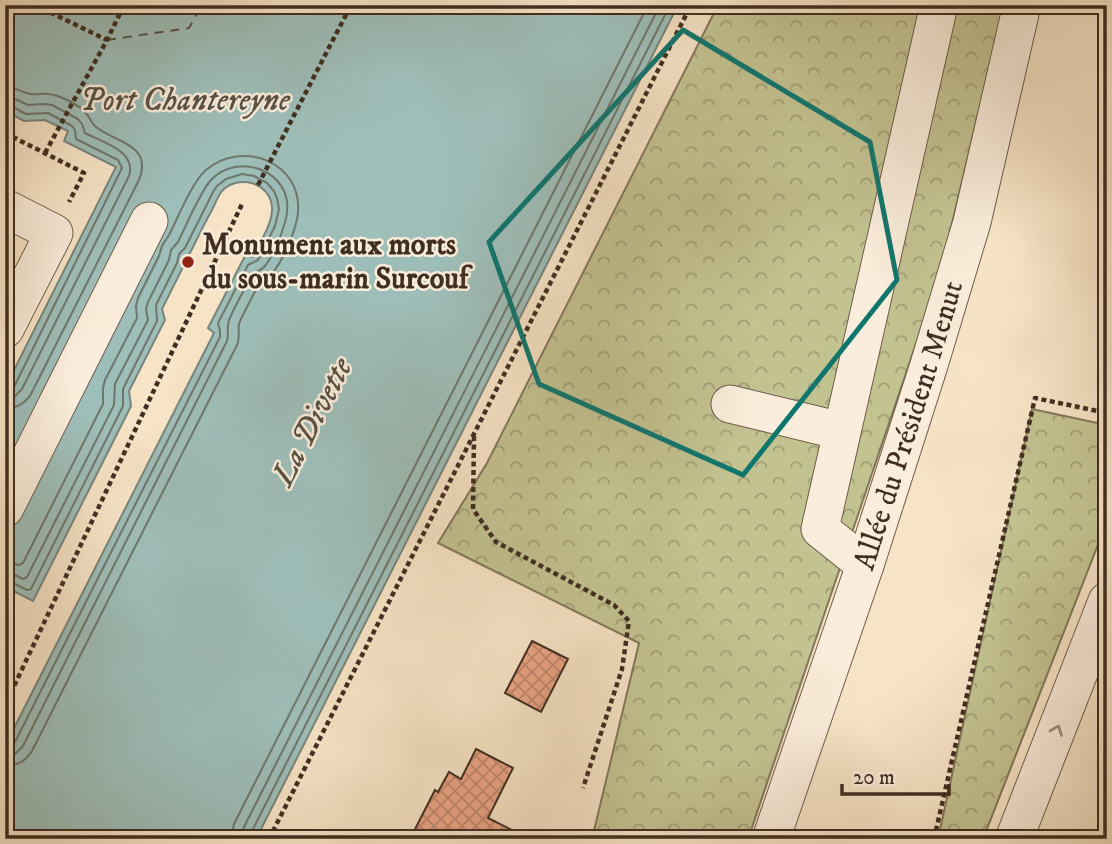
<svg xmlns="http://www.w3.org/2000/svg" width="1112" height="844" font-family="'IM FELL DW Pica',serif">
<defs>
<pattern id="park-crowns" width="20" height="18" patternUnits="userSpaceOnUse" patternTransform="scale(1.75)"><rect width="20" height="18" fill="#c3c291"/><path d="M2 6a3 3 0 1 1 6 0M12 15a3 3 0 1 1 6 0" fill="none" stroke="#a09e76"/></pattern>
<pattern id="building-cross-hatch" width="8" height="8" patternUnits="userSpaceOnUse" patternTransform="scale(1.75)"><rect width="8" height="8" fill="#eaa485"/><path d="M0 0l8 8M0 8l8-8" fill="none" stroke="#bf866c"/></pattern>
</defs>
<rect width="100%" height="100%" fill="#f7e4c7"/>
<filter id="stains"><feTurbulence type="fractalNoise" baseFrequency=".00286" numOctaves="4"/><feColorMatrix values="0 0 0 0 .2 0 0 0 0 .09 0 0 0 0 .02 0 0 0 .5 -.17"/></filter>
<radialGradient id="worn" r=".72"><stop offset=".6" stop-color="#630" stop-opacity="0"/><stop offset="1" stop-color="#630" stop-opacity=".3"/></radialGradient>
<!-- park -->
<g fill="url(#park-crowns)" stroke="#827859" stroke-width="2">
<path d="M718,5H1004L941,270L748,839H592L639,643L438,543L487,463Z"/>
<path d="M1032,409L1107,425V534L1101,537L983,839H938Z"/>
</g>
<!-- water -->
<path fill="#9ebeb9" stroke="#78847c" stroke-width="2" d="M5,5H678L256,839H5V746L214,333L208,328L246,254L252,257C260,242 273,224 272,207C270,182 238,174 222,191C218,196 215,204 212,210C204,224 197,239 190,253L186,257L184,265L162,309L165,320L129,391L131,406L33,601L5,587V388L116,167L64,141L68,131L45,120L24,121L5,111Z"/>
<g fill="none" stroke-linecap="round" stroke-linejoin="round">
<!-- shore -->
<g stroke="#6f766d" stroke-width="2">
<path d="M5,86C15,87 22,93 31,94C37,95 43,93 48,94C59,95 75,103 83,110C89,115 91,123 96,127C116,143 153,144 139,180L31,394C25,404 17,408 5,409"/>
<path d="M5,97L13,98L28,105L44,104L52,105L78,119L82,124L85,133C102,142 137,151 129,176L22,389L15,396L5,398"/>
<path d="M5,106H11L26,114L48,113L72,126L75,130L76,139L118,160L122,168L15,385L11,389H5"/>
<path d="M5,562L19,565L23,563L103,404V388L105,380L137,318L136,306L138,298L159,256L162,246L169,235C178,218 192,182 206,170C242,139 302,162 298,212C297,228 284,258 274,271C270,276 265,277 261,281C258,285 240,320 239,324C238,332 240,338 237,345L32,751C26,761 17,766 5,766"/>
<path d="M5,573L13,574L23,579L27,577L114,405L115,384L148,320L146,309L148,302L169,260L171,250L178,242C186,226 200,192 211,180C238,151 292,171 287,212C286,225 273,257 264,267C260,271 255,271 252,277C247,284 228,318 228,325C227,331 229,334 227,341L23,746L15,754L5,756"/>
<path d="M5,582H11L27,590L31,589L123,406V389L157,321L156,305L177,263L179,254L185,248L213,192L217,186L226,179L242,174L254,176L267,183L274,191L277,198L279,209L275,226L258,260L248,265L218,323L220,331V337L15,742L11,746L5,747"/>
<path d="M231,839L234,824L648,5"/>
<path d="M241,839L243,829L660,5"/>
<path d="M250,839L251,833L670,5"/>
</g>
<!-- ferry -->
<path stroke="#585247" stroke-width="2" stroke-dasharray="9 7" stroke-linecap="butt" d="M107,40L189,28L202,5"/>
</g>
<!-- building -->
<g fill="url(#building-cross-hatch)" stroke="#402e21" stroke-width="2">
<path d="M532,641L568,659L541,712L505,693Z"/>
<path d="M476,749L513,768L488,818L530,839H410L435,790L438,792L449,772L461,779Z"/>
</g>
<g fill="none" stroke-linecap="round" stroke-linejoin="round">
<!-- minor casing -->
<g stroke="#6e5c4a" stroke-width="39">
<g id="minor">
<path d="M5,208L54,233L5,329"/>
<path d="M730,404L841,431"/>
<path d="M5,508L149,221"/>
<path d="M865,565L820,529L939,5"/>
<path id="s1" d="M771,839L865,565L929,365L972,222L1022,5"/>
<path d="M1014,839L1107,601"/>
</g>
</g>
<!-- path -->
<g stroke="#402e21" stroke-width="4.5" stroke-dasharray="5 3.5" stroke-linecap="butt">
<path d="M35,5L107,40"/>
<path d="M5,133L84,173L69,202"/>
<path d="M45,153L107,40L124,5"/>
<path d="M258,185L351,5"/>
<path d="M474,436L473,509L496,542L614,605L629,621L622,669L583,788"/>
<path d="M7,701L242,204"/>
<path d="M269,839L691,5"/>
<path d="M934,839L1035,398L1107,413"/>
</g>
<!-- minor -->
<use href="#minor" stroke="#faeddb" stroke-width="37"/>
</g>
<!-- one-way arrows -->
<defs><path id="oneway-chevron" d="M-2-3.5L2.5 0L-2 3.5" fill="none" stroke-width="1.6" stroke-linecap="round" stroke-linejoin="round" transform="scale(1.75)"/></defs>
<use stroke="#9d8e7e" href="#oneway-chevron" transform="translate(1057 730) rotate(-69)"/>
<!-- marked area -->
<path fill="none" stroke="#0f766e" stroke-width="5" stroke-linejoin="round" d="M683,30L870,142L897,280L743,475L539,384L489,242Z"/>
<!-- markers -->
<circle fill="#8f2418" stroke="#faeddb" stroke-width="2.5" cx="188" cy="262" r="7"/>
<g text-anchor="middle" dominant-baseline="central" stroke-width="5" stroke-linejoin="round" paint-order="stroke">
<!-- poi labels -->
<g font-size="30" font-weight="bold" fill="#402e21" stroke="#faeddb" text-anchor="start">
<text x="202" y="245">Monument aux morts<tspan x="202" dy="34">du sous-marin Surcouf</tspan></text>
</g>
<!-- street labels -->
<g font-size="30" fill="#402e21" stroke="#faeddb">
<text stroke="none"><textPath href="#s1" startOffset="436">Allée du Président Menut</textPath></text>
</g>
<!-- water labels -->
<g font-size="32" font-style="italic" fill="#585247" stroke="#faeddb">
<text x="185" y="101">Port Chantereyne</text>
<text transform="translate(313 422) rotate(-63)">La Divette</text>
</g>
</g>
<!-- margin -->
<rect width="1112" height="844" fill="none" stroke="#f7e4c7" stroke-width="28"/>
<rect x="7" y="7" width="1098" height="830" fill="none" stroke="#402e21" stroke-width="3.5"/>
<rect x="14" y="14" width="1084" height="816" fill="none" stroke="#402e21" stroke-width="2"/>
<!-- scale -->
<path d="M842 784v10h107v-10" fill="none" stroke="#402e21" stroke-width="3.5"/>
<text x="853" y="784" font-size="21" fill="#402e21" stroke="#faeddb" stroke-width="5" paint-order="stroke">20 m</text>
<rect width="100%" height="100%" filter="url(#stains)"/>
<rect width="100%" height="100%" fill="url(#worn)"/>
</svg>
